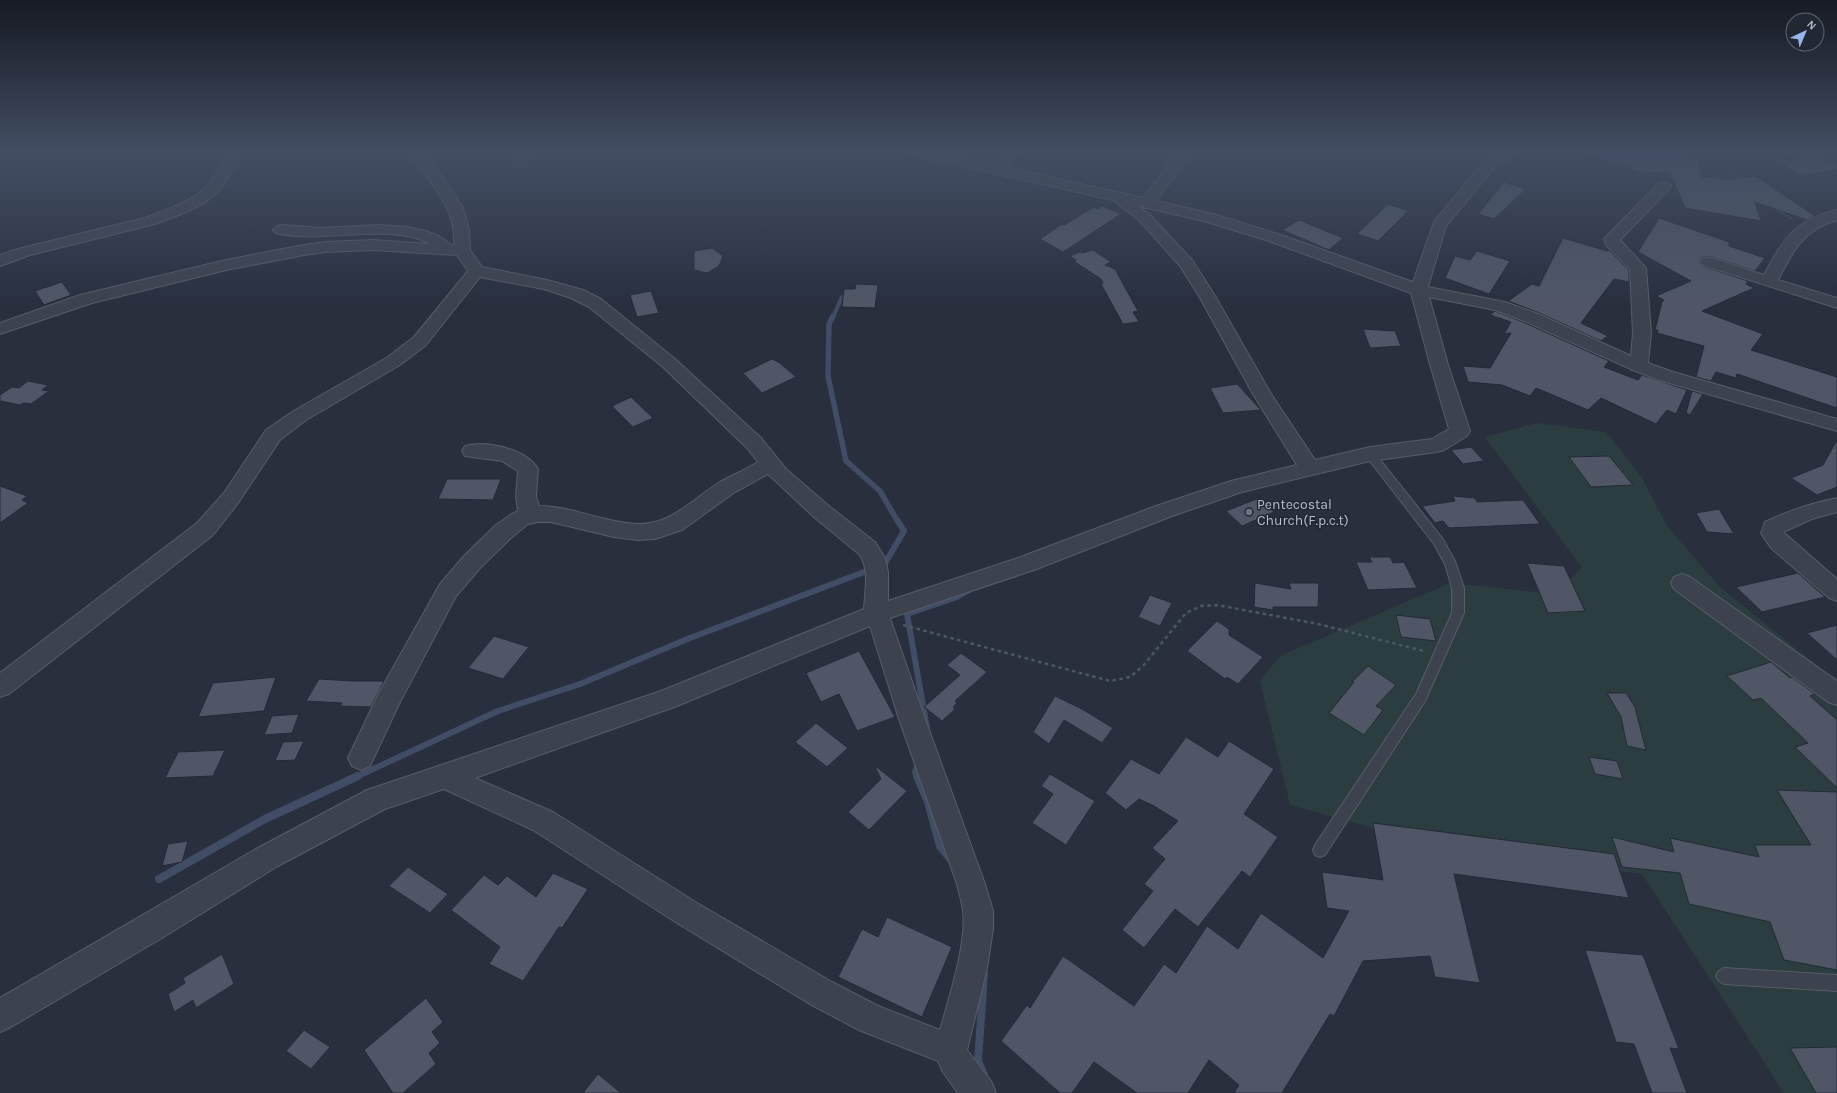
<svg xmlns="http://www.w3.org/2000/svg" width="1837" height="1093" font-family="Karla,sans-serif">
<rect width="100%" height="100%" fill="#28303e"/>
<!-- green -->
<path fill="#2b3d40" d="M1537,423L1606,432L1641,476L1667,526L1720,587L1837,682V1093H1784L1642,874L1464,853L1290,805L1260,681L1280,656L1450,583L1554,594L1582,568L1485,437Z"/>
<g fill="none" stroke-linecap="round" stroke-linejoin="round">
<!-- stream-far3 -->
<path stroke="#404d65" stroke-width="4" d="M833,317L842,297"/>
<!-- stream-far2 -->
<path stroke="#404d65" stroke-width="5.5" d="M833,316L829,324L828,376L846,461L880,491L898,522"/>
<!-- stream-far1 -->
<g stroke="#404d65" stroke-width="6">
<path d="M881,566L884,565L904,531L898,521"/>
<path d="M927,728L907,614L957,597L969,590"/>
<path d="M356,777L498,711L580,684L690,638L872,569"/>
<path d="M917,777L915,772L919,761"/>
</g>
<!-- stream -->
<g stroke="#404d65" stroke-width="8">
<path d="M917,776L928,802L940,846L952,861"/>
<path d="M159,879L265,819L358,776"/>
<path d="M984,974L978,1061L984,1075"/>
</g>
</g>
<!-- building -->
<g fill="#4f5766" stroke="#232a35">
<path d="M1587,151H1678L1697,162L1702,177H1717L1721,180L1756,176L1815,216L1807,220L1755,202L1761,221L1685,208L1670,173L1640,172L1587,153Z"/>
<path d="M1821,156L1837,166V170L1800,175L1777,161Z"/>
<path d="M1504,182L1526,189L1494,219L1478,214Z"/>
<path d="M1388,204L1408,211L1378,241L1357,234Z"/>
<path d="M1102,206L1121,214L1063,252L1040,239L1062,224L1064,225L1094,207L1098,209Z"/>
<path d="M1659,218L1729,242V246L1765,258L1755,271L1709,256L1702,258L1700,263L1703,266L1748,281L1746,284L1754,288L1702,311L1763,334L1751,350L1837,377V408L1737,374L1736,378L1716,372L1711,381L1696,377L1704,346L1657,333L1658,330H1655L1662,302L1664,300L1656,296L1691,281L1638,252Z"/>
<path d="M1299,220L1343,238L1329,250L1282,230Z"/>
<path d="M1563,238L1607,251L1609,250L1629,270V282L1614,279L1581,323L1608,336L1601,341L1537,312L1508,301L1532,284L1539,286Z"/>
<path d="M712,248L723,256L719,266L707,273L694,270V251Z"/>
<path d="M1093,250L1111,262L1105,265L1115,269L1138,311L1133,312L1139,322L1123,324L1101,284L1103,283L1101,279L1075,262L1076,260L1070,256L1080,252L1082,253Z"/>
<path d="M1477,251L1510,261L1489,294L1445,278L1455,256L1470,260Z"/>
<path d="M62,282L71,295L44,305L35,291Z"/>
<path d="M856,284L878,285L875,308L842,307L844,289H855Z"/>
<path d="M651,291L659,313L637,317L630,295Z"/>
<path d="M1495,311L1523,322L1609,361L1604,367L1638,380L1642,375L1687,390L1676,414L1667,410L1656,424L1601,398L1588,410L1536,388L1530,396L1502,385L1468,382L1463,366L1490,368L1511,333L1504,334L1511,322L1490,315Z"/>
<path d="M1363,329L1395,331L1401,346L1370,348Z"/>
<path d="M772,359L780,363L796,377L762,393L743,373Z"/>
<path d="M28,381L48,385L42,390L49,391L31,404L24,403L20,405L0,401V395L12,387L19,388Z"/>
<path d="M1237,384L1261,410L1223,413L1210,388Z"/>
<path d="M1692,391L1703,394L1690,415L1686,413Z"/>
<path d="M631,397L653,418L633,427L612,406Z"/>
<path d="M1837,440V487L1817,495L1791,478L1823,465Z"/>
<path d="M1471,447L1484,461L1463,464L1451,450Z"/>
<path d="M1609,456L1633,485L1591,487L1569,457Z"/>
<path d="M447,479H501L493,500L438,499Z"/>
<path d="M0,486L27,496L22,500L28,503L0,523Z"/>
<path d="M1453,496L1475,498L1477,502L1523,500L1540,524L1449,528L1443,521L1435,523L1422,506L1455,501Z"/>
<path d="M1259,498L1274,512L1242,526L1226,511Z"/>
<path d="M1719,509L1734,534L1707,532L1696,513Z"/>
<path d="M1369,557H1390L1393,563L1404,562L1417,588L1368,590L1356,562H1372Z"/>
<path d="M1527,563L1564,566L1585,611L1548,613Z"/>
<path d="M1798,573L1825,597L1762,612L1736,587Z"/>
<path d="M1255,583L1291,589L1289,583H1319L1318,607H1273V610L1254,607Z"/>
<path d="M1150,595L1172,603L1160,626L1138,617Z"/>
<path d="M1396,615L1430,619L1436,641L1401,637Z"/>
<path d="M1217,621L1229,629V635L1263,657L1238,684L1227,677L1225,679L1187,651Z"/>
<path d="M1837,625V660L1807,633Z"/>
<path d="M494,636L529,647L503,679L468,668Z"/>
<path d="M859,651L895,717L857,731L839,694L821,702L806,673Z"/>
<path d="M961,653L987,672L955,701L957,703L953,707L955,709L942,721L924,707L960,675L947,665Z"/>
<path d="M1771,662L1790,678L1792,677L1815,694L1810,696L1837,720V788L1795,747L1808,743L1761,698L1753,700L1727,676Z"/>
<path d="M1368,666L1396,685L1376,706L1383,710L1364,735L1329,713L1354,682L1353,681Z"/>
<path d="M276,677L264,711L198,717L213,683Z"/>
<path d="M319,679L353,681H384L371,707L340,706L342,703L306,701Z"/>
<path d="M1607,693H1626L1635,707L1646,750L1627,746L1621,717Z"/>
<path d="M1055,696L1082,709L1113,728L1102,743L1064,720L1049,744L1033,732Z"/>
<path d="M299,714L292,733L264,735L272,716Z"/>
<path d="M816,723L848,748L827,767L795,742Z"/>
<path d="M1186,737L1218,757L1229,741L1274,769L1244,814L1278,837L1250,877L1242,871L1198,927L1175,909L1144,948L1122,930L1153,891L1144,884L1165,859L1152,848L1178,821L1154,806L1139,799L1126,810L1105,793L1131,759L1159,774Z"/>
<path d="M304,741L295,760L275,761L283,742Z"/>
<path d="M225,750L213,776L165,778L178,752Z"/>
<path d="M1589,757L1617,761L1623,779L1595,774Z"/>
<path d="M874,765L907,791L869,830L848,812L881,779Z"/>
<path d="M1050,774L1095,801L1066,845L1032,823L1053,794L1041,786Z"/>
<path d="M1777,790L1837,792V970L1784,960L1770,922L1689,904L1680,873L1622,867L1612,837L1674,852L1670,838L1759,857L1755,845H1811Z"/>
<path d="M1373,823L1614,854L1629,898L1454,874L1480,983L1435,977L1430,956L1363,961L1334,1016L1330,1014L1282,1093H1234L1239,1085L1209,1060L1188,1093H1137L1094,1062L1072,1093H1060L1001,1041L1027,1005L1030,1008L1063,956L1134,1006L1164,964L1176,973L1207,926L1238,949L1261,913L1323,958L1349,911L1327,908L1322,872L1383,880Z"/>
<path d="M188,841L182,862L162,866L168,844Z"/>
<path d="M408,867L448,894L430,913L389,886Z"/>
<path d="M553,873L588,889L562,928L559,927L523,981L489,964L500,947L451,910L484,875L498,885L507,876L536,897Z"/>
<path d="M887,917L952,947L922,1017L838,977L862,929L878,937Z"/>
<path d="M1585,950L1643,955L1679,1049L1670,1048L1687,1093H1652L1634,1044L1616,1042Z"/>
<path d="M222,954L234,984L196,1008L193,1000L174,1012L168,994L185,983L183,978Z"/>
<path d="M426,998L443,1022L432,1032L440,1043L429,1053L436,1064L403,1093H393L364,1050Z"/>
<path d="M304,1030L330,1047L311,1069L286,1051Z"/>
<path d="M1837,1047V1093H1816L1790,1048Z"/>
<path d="M598,1074L621,1093H583Z"/>
</g>
<g fill="none" stroke-linecap="round" stroke-linejoin="round">
<!-- service casing -->
<g stroke="#575e69" stroke-width="2">
<g id="service">
<path d="M1370,451L1374,452L1442,538L1455,561L1464,588V613L1425,701L1325,855L1320,857L1315,855L1313,850L1315,845L1416,694L1452,613V588L1445,564L1434,544L1366,456L1365,454L1366,452Z"/>
<path d="M1724,968L1837,975V991L1724,984L1719,981L1716,976L1719,971Z"/>
</g>
</g>
<!-- minor casing -->
<g stroke="#575e69" stroke-width="2">
<g id="minor">
<path d="M231,151H245L220,190L204,203L184,213L155,224L30,255L0,266V255L18,249L145,218L174,207L194,197L210,184Z"/>
<path d="M411,151H425L462,206L469,229L470,250L482,267L547,280L583,290L601,299L675,359L761,438L786,469L830,507L875,542L885,558L888,572V601L1018,558L1156,506L1231,481L1297,465L1253,394L1199,296L1180,266L1139,220L1113,200L913,155L908,154L906,151H931L993,165L1004,151H1018L1006,167L1143,198L1179,151H1193L1156,201L1213,214L1281,235L1413,282L1434,222L1482,164L1500,151H1516L1492,170L1446,226L1428,287L1505,302L1536,313L1631,356L1633,333L1630,269L1606,245L1604,239L1659,183L1664,182L1669,183L1671,186L1669,189L1620,240L1646,268L1651,333L1648,363L1673,372L1837,419V431L1659,380L1633,370L1524,321L1495,310L1429,297L1449,368L1470,431L1467,436L1444,450L1437,452L1370,461L1242,492L1172,516L1034,570L890,618L925,719L985,884L993,911V929L987,968L967,1050L991,1081L996,1093H958L943,1072L938,1061L859,1030L810,1004L677,923L533,830L444,789L385,809L276,867L162,938L11,1027L0,1032V998L256,849L367,790L661,691L864,609C865,591 870,569 859,554L814,517L768,474L735,492L682,530L655,539L638,540L614,537L551,522H537L528,524L512,537L481,567L456,596L399,704L370,766L361,770L352,766L348,758L379,693L440,584L465,555L496,525L512,514L518,511L516,496L518,471L502,461L465,456L462,451L465,446C487,440 526,449 538,469L536,496L539,506C572,506 604,523 638,524C671,525 694,498 720,482C733,475 746,469 758,462L747,448L663,367L589,307L571,298L544,289L480,277L426,345L400,365L306,420L280,440L238,503L213,535L9,694L0,697V673L197,523L224,493L266,430L292,412L388,357L414,337L468,271L457,255L373,250L325,252L304,255L226,270L92,303L0,334V323L80,295L226,260L304,245L325,242L373,240L429,244C393,222 320,244 276,233L273,230L276,227L281,225L322,228L379,225L407,227L426,231L439,236L451,245H454C456,201 428,186 411,151ZM1138,206L1204,221L1269,241L1411,293L1431,368L1449,429L1432,439L1370,447L1315,460L1271,394L1215,296L1192,260L1149,214ZM870,626L899,719L957,884C959,893 962,902 963,911C967,944 949,997 940,1030L878,1006L832,982L697,903L553,812L475,778L677,706Z"/>
<path d="M519,151H533L524,166H514L512,163Z"/>
<path d="M1837,210V220C1803,230 1793,250 1778,280L1837,298V308L1703,265L1701,262L1703,259L1709,257L1764,275C1784,238 1794,221 1837,210Z"/>
<path d="M1837,498V512L1812,519L1783,532L1837,579V601L1829,598L1771,548L1761,533L1765,522C1788,511 1812,503 1837,498Z"/>
<path d="M1682,574L1690,577L1837,681V705L1828,702L1674,589L1671,583L1674,577Z"/>
</g>
</g>
<!-- path-far1 -->
<path stroke="#4a5a5e" stroke-width="2" stroke-dasharray="2 2" stroke-linecap="butt" d="M1730,171L1748,189L1793,220"/>
<!-- path -->
<path stroke="#4a5a5e" stroke-width="2.5" stroke-dasharray="3.5 3.5" stroke-linecap="butt" d="M903,625L1110,681L1130,677L1143,666L1186,613L1201,606L1217,605L1318,624L1424,651"/>
<!-- service -->
<use href="#service" fill="#3c434e" fill-rule="evenodd"/>
<!-- minor -->
<use href="#minor" fill="#3c434e" fill-rule="evenodd"/>
</g>
<!-- sky -->
<linearGradient id="sky" x2="0" y2="1"><stop stop-color="#161a22"/><stop offset="0.5" stop-color="#424e63"/><stop offset="1" stop-color="#424e63" stop-opacity="0"/></linearGradient>
<rect width="1837" height="304" fill="url(#sky)"/>
<!-- markers -->
<circle fill="#6b7280" stroke="#212833" stroke-width="1.5" cx="1249" cy="512" r="4"/>
<g text-anchor="middle" dominant-baseline="central" stroke-width="3" stroke-linejoin="round" paint-order="stroke">
<!-- poi labels -->
<g font-size="14" fill="#b8bec9" stroke="#212833" text-anchor="start">
<text x="1257" y="504">Pentecostal<tspan x="1257" dy="16">Church(F.p.c.t)</tspan></text>
</g>
</g>
<!-- north arrow -->
<g transform="translate(1805 32) rotate(44)"><circle r="19" fill="#212833" stroke="#5d646f"/>
<path d="M0-3L7 15L0 10L-7 15Z" fill="#99b5ed"/>
<text y="-6" font-size="11" font-weight="bold" text-anchor="middle" fill="#b8bec9">N</text>
</g>
</svg>
